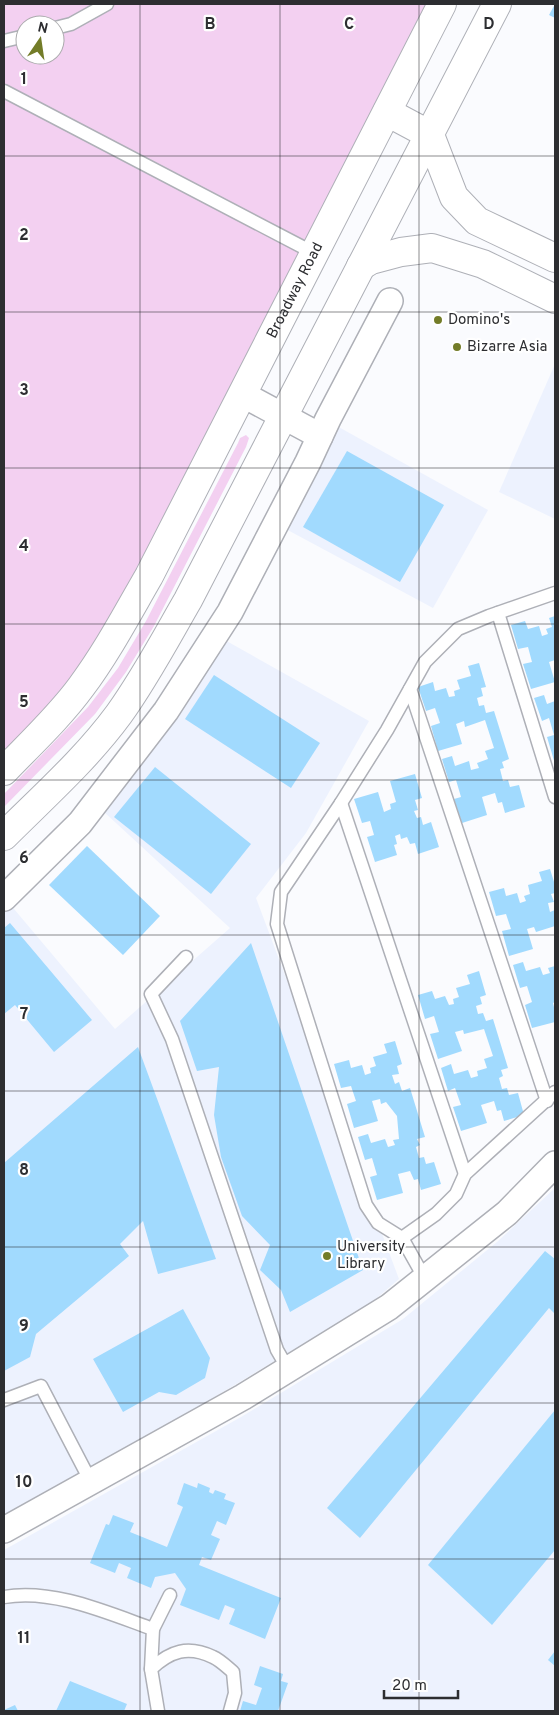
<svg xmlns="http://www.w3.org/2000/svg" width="559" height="1715" font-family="Overpass,sans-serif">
<rect width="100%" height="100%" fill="#fafbfe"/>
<!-- built -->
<g fill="#edf2fe">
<path d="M555,364V519L499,492Z"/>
<path d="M335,425L488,510L433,608L282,527Z"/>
<path d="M223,639L369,721L306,833L256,898L399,1279L370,1304L114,1457L4,1520V907L9,903L115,1029L230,928L104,812Z"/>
<path d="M555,1188V1711H4V1550L241,1417L403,1319L497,1242Z"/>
</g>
<!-- green -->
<g fill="#f3d0f1" fill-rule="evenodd">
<path d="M4,4H432L169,513L94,648L60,697L4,752ZM25,25H55V55H25Z"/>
<path d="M246,435L249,438L246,447L154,626L126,672L95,714L4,807V794L88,707L118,668L146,621L238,443L240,438Z"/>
</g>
<!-- building -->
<g fill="#a1dafe">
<path d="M555,4V18L549,15Z"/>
<path d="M347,451L444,505L400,582L303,527Z"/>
<path d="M555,616V660L549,662L555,682L531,689L523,664L532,662L528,647L518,649L511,625L525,621L528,629L539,626L542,636L548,634L546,629L552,627L549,618Z"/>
<path d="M479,663L486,687L481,688L483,696L477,698L479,706L484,705L486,713L494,711L509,759L502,762L504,768L500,769L503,781L508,780L510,787L519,785L525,807L505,813L502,802L498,803L495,793L482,797L487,815L462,823L454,799L461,797L456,780L449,782L442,759L452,756L455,766L469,761L471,770L479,768L477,763L488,759L485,751L494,748L485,720L465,727L464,721L456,724L462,744L438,751L431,726L440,723L435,708L426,711L418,687L433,682L435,691L446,688L449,697L455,696L454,691L460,689L457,680L471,676L468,666Z"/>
<path d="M214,675L320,743L291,788L185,719Z"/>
<path d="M544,695L547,704L555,701V764L547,737L554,735L549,718L542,721L534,698Z"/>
<path d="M155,767L251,844L211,894L114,817Z"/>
<path d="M415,774L422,798L415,800L418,810L414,811L417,818L421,817L423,825L431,822L439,847L418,854L415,843L410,844L407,837L401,839L400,834L395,836L397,844L394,845L397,855L375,862L367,837L374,835L370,821L362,823L354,799L378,792L384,812L391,809L390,804L396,802L390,781Z"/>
<path d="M87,846L160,916L123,955L49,885Z"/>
<path d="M550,869L555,885V893L551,894L554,902L548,903L550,912L555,910V926L536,932L534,927L527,929L533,949L509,956L502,931L511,929L506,914L496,916L489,892L504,888L506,896L517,893L520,903L526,901L524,896L530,894L528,885L542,881L539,872Z"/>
<path d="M10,923L92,1020L54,1052L15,1005L4,1014V928Z"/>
<path d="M251,943L363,1270L290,1312L281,1290L260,1270L270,1245L242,1216L221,1157L214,1115L219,1067L197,1071L180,1021Z"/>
<path d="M523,962L526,971L540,967L543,975L550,973L548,968L555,966V1002L553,1003L555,1011V1022L532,1028L525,1005L532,1002L527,986L520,988L513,965Z"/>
<path d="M479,971L486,995L480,997L482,1004L476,1006L478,1014L483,1013L486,1021L493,1019L508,1068L501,1070L503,1076L499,1078L502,1089L507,1088L509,1095L518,1093L524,1115L504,1121L501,1110L497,1111L494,1101L481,1105L487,1123L461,1131L453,1107L461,1105L455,1088L448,1091L441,1068L451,1064L454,1074L468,1070L471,1078L478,1076L477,1071L487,1068L484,1059L493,1056L484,1029L464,1034L463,1030L455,1032L462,1051L438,1059L430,1034L439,1032L434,1016L425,1019L418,995L432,991L435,999L445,996L449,1005L454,1004L453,999L459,997L456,988L470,984L467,975Z"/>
<path d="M395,1041L402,1064L397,1066L399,1074L392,1075L395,1084L399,1082L402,1091L410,1088L425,1137L417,1139L420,1145L416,1147L419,1158L424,1157L426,1164L434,1162L441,1184L421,1190L418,1179L414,1180L410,1171L398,1174L403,1193L377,1200L370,1177L377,1175L372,1158L365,1160L358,1137L368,1134L371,1143L385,1139L388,1147L395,1145L393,1140L399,1139L397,1116L386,1102L381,1104L380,1099L372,1101L378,1121L354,1128L347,1104L356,1101L351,1086L341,1088L334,1064L349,1060L351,1068L362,1065L365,1075L371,1073L370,1068L376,1066L373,1057L387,1053L384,1044Z"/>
<path d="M138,1047L216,1259L158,1274L143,1221L120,1244L129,1256L36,1334L30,1357L4,1371V1163Z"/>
<path d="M545,1251L555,1259V1314L549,1308L360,1538L327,1508Z"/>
<path d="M183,1309L210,1358L205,1378L176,1395L159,1392L123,1412L93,1359Z"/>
<path d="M555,1410V1550L492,1625L428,1565Z"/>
<path d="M184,1483L197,1488L198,1483L210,1488L209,1492L213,1494L215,1490L226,1494L224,1499L235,1503L226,1525L217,1521L211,1535L220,1539L211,1560L202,1557L199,1565L281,1598L265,1639L229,1624L235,1609L225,1605L219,1620L180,1605L186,1589L175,1573L155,1577L151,1588L127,1578L131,1568L119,1563L115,1573L90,1563L106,1524L109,1525L113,1515L134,1523L130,1532L167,1547L183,1507L177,1504Z"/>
<path d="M555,1651V1666L548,1660Z"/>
<path d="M260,1666L283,1674L281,1681L288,1683L278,1711H240L243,1701L256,1705L262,1688L254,1685Z"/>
<path d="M70,1681L127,1704L124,1711H56Z"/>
<path d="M15,1705L18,1711H4V1710Z"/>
</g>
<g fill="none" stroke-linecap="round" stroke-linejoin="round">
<!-- lane casing -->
<g stroke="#aeb0b7" stroke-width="15">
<g id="lane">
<path d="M55,28L71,24L107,4"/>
<path d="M4,41L25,36"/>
<path d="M4,91L314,253"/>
<path d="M555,593L489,616L458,629L425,662L387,730L341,803L281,892L277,924L366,1205L378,1223L402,1238L436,1214L456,1194L465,1174L555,1092"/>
<path d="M498,613L555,797"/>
<path d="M410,689L547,1101"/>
<path d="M341,803L465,1174"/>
<path d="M186,957L151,994L172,1039L277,1350L288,1369"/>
<path d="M402,1238L425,1279"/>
<path d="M4,1400L41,1386L91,1482"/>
<path d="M4,1597C52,1588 108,1613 153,1629"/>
<path d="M151,1669L153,1629L170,1595"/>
<path d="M158,1711L151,1669C170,1651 188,1645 213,1657C220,1660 227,1667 233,1672L235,1693L230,1711"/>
</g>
</g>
<!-- street casing -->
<g stroke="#aeb0b7" stroke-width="28">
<g id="street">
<path d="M242,394L320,436"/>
<path d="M4,898L80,823L166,711L230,612L308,462L328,419L390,301"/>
<path d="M4,1530L243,1397L389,1307L507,1213L555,1164"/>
</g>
</g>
<!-- secondary casing -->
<g stroke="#aeb0b7" stroke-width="30">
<g id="secondary">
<path d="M387,112L430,135L454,197L477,221L555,258"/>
<path d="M361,266L371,260L401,252L432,248L483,264L555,299"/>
<path id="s1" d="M4,771C30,744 59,717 81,687C107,652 127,614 149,576L442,4"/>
<path d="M4,836C43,797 86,759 119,714C145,678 166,638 188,600L497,4"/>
</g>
</g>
<!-- lane -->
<use href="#lane" stroke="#fff" stroke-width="12"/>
<!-- street -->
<use href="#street" stroke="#fff" stroke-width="25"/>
<!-- secondary -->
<use href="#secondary" stroke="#fff" stroke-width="28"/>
</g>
<!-- grid -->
<path fill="none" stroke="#2d2e31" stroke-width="1" stroke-opacity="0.55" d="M140,4V1711M280,4V1711M419,4V1711M4,156H555M4,312H555M4,468H555M4,624H555M4,780H555M4,935H555M4,1091H555M4,1247H555M4,1403H555M4,1559H555"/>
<!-- markers -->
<g fill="#737c28" stroke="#fff" stroke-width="2">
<circle cx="438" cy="320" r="5"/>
<circle cx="457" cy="347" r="5"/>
<circle cx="327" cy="1256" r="5"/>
</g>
<g text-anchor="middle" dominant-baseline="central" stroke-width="4.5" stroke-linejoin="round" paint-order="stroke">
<!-- street labels -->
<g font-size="15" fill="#2d2e31" stroke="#fff">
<text stroke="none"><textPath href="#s1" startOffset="565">Broadway Road</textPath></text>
</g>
<!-- poi labels -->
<g font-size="15" fill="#2d2e31" stroke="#fff" text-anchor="start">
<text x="448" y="320">Domino's</text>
<text x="467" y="347">Bizarre Asia</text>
<text x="337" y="1247">University<tspan x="337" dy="17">Library</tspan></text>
</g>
</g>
<g font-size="16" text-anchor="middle" font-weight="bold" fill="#2d2e31" stroke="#fff" stroke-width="4.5" stroke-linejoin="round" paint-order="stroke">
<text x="210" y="29">B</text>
<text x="349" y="29">C</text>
<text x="489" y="29">D</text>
<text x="24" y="84">1</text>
<text x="24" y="240">2</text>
<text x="24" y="395">3</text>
<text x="24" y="551">4</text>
<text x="24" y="707">5</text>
<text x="24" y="863">6</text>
<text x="24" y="1019">7</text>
<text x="24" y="1175">8</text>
<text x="24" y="1331">9</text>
<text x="24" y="1487">10</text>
<text x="24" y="1643">11</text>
</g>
<!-- border -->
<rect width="559" height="1715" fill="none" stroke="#2d2e31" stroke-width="10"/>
<!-- north arrow -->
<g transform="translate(40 40) rotate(13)"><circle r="24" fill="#ffffff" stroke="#ababad"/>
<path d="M0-4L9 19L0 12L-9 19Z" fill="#737c28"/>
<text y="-8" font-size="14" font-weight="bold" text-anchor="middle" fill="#2d2e31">N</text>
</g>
<!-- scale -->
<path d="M384 1690v8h74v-8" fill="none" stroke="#2d2e31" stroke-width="2.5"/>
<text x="392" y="1690" font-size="15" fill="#2d2e31" stroke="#ffffff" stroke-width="4" paint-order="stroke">20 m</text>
</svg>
